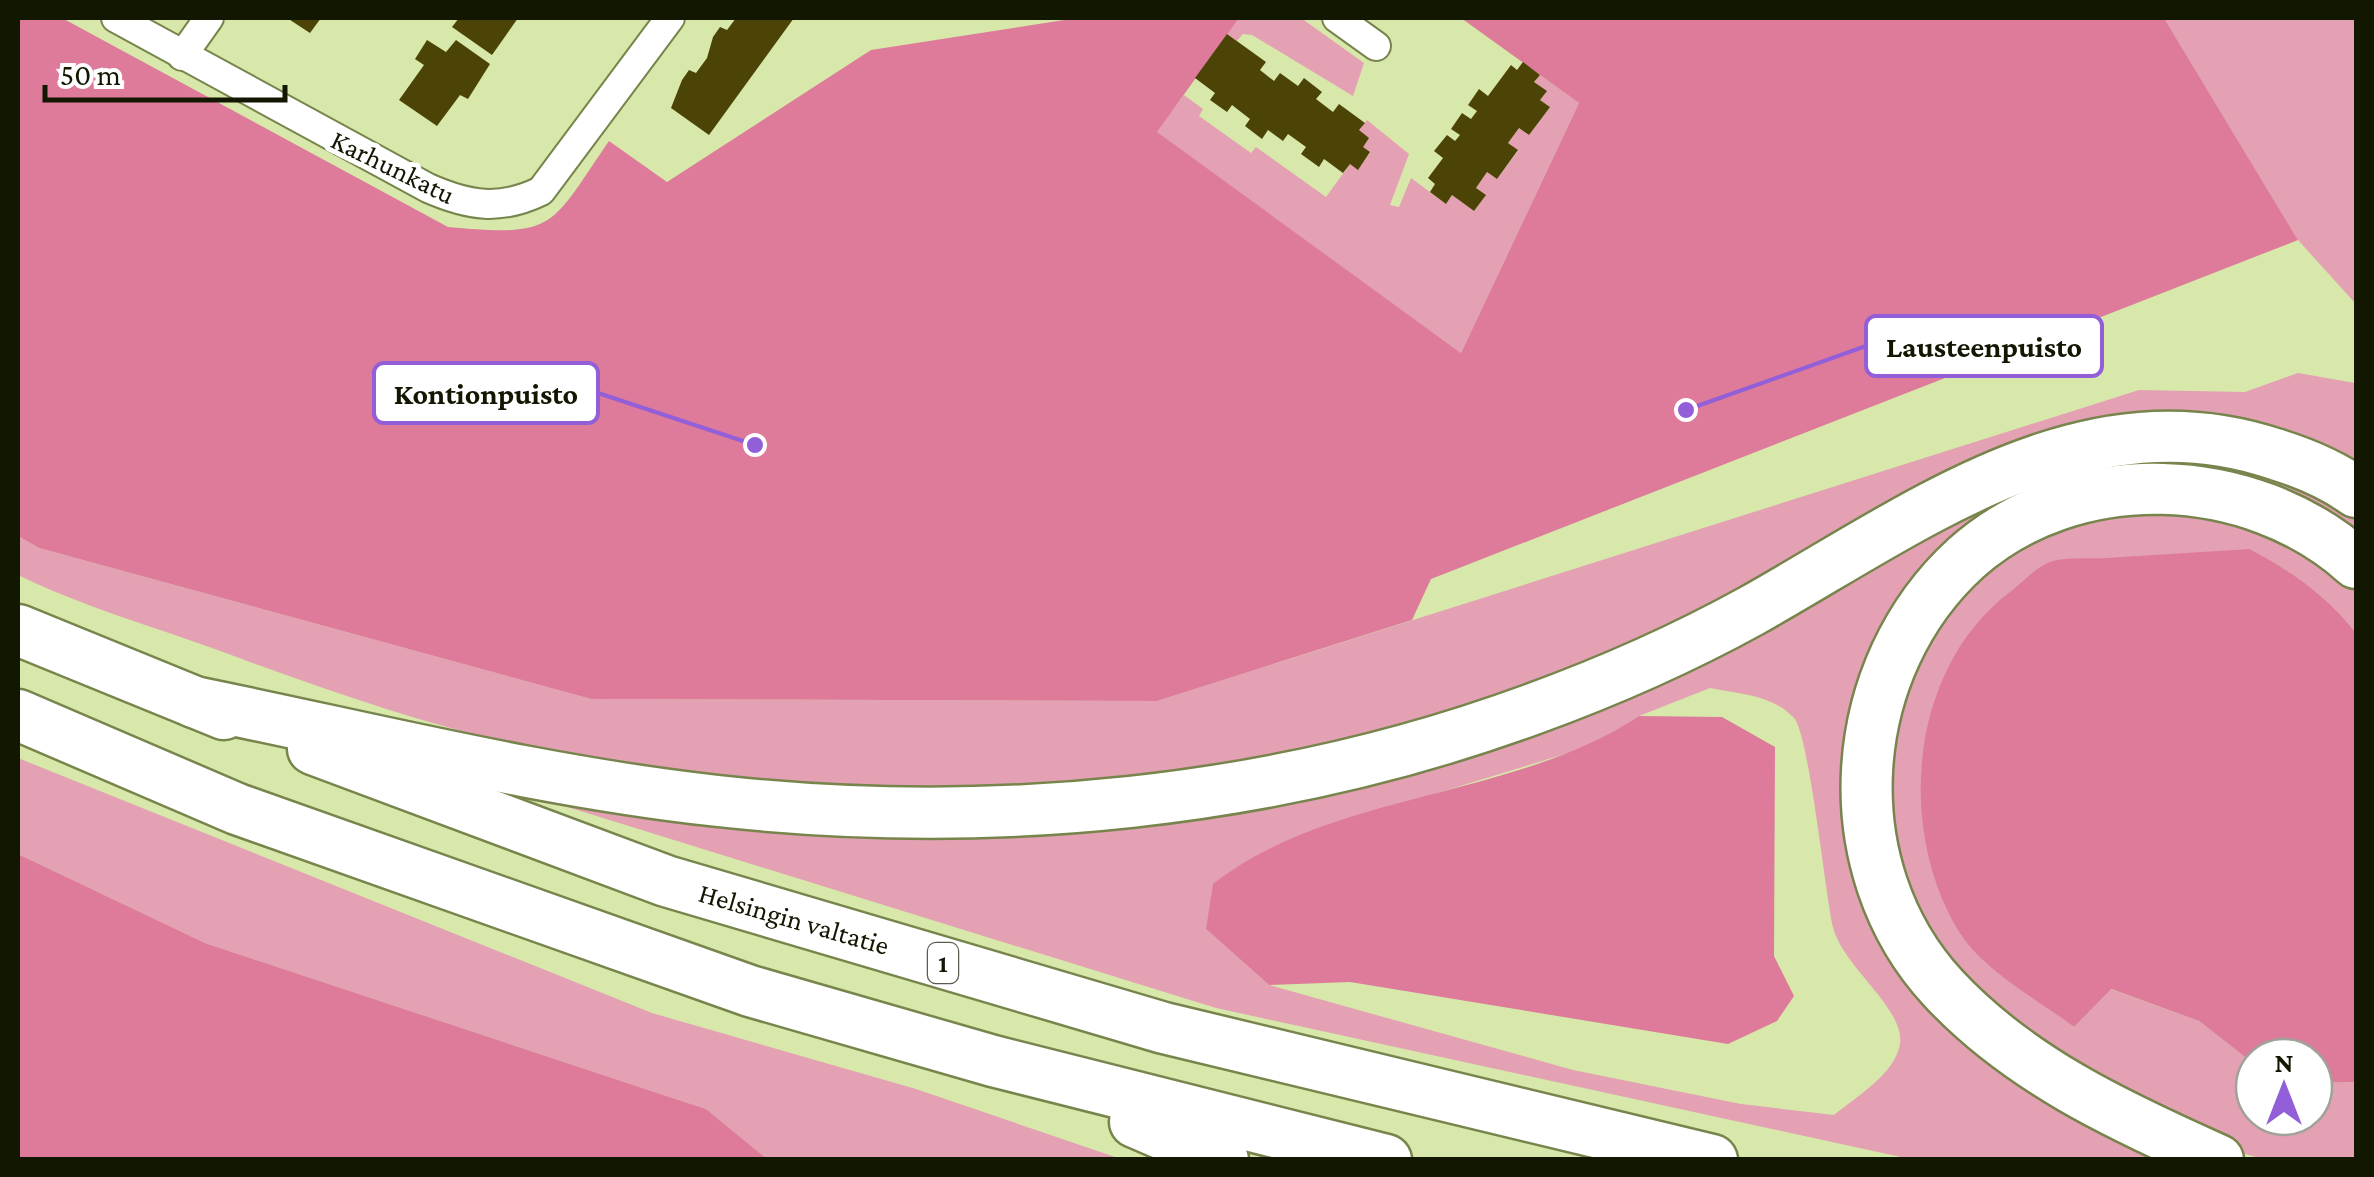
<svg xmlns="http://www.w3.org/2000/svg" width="2374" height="1177" font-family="'Crimson Pro',serif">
<rect width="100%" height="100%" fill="#d7e8aa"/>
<!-- green -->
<g fill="#e4a1b4" fill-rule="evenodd">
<path d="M1239,18H1301L1364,63L1353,96L1252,35L1243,34L1237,41L1227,34Z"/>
<path d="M2164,18H2356V466L2343,455C2275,430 2216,406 2142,413C2009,427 1899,506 1784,568C1673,628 1559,685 1437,720C1160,802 860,812 576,758C451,734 331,692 212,648C148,625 79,605 18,575V536L39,548L591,699L1157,701L2139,390L2245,392L2298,373L2355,383V303L2298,240Z"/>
<path d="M1540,75L1579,103L1461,353L1156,132L1184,95L1203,109L1199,116L1251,153L1256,147L1326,197L1350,164L1358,169L1370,153L1363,147L1359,130L1367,120L1409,154L1390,205L1399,207L1411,178L1446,204L1452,195L1474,211L1485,196L1476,188L1487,172L1497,179L1518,151L1508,143L1519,128L1529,135L1549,106L1540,100L1546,91L1534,82Z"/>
<path d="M2227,453L2356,512V541L2154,468L1893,611L1871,909L2179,1159H1910L1216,1008L490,783L1231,808L1902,540L2078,460ZM1710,688C1740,694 1773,695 1794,718C1809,734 1825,892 1833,927C1842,966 1905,1008 1900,1044C1895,1074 1856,1097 1834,1115L1741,1104L1573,1070L1269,985L1206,929L1342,822L1598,744L1639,716Z"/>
<path d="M2116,511L2216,513L2325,563L2356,592V633C2326,595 2293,572 2250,549L1961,935L1996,969L2074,1027L2110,989L2199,1021L2254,1064V1117H2314V1083L2356,1082V1159C2328,1159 2294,1165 2266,1159C2206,1149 2111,1086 2058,1053C2037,1041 2013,1029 1993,1014C1973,998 1953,972 1938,952C1917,924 1905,880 1898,847C1871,722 1934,588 2051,533C2071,523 2095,518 2116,511Z"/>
<path d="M18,758L652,1013L916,1089L1121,1159H767L706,1109L205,943L18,854Z"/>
</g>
<!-- forest -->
<g fill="#de7b9b">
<path d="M18,18H62L448,227C557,237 549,228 609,141L667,182L871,50L1077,18H1239L1157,132L1461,353L1579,103L1461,18H2164L2298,240L1431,579L1412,620L1157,701L591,699L39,548L18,536Z"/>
<path d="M2250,549C2293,572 2326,595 2356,633V1082L2314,1083V1057H2254V1064L2199,1021L2111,989L2074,1027C2037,999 1982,970 1958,930C1896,827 1910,667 2010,592C2022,583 2038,565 2053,561C2068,557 2089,559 2106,558C2154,555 2202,552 2250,549Z"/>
<path d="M1639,716L1722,717L1775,747L1774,956L1794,996L1777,1021L1728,1044L1350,982L1269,985L1206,929L1213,884C1329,792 1515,799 1639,716Z"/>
<path d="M18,854L205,943L706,1109L767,1159H18Z"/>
</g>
<!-- building -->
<g fill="#4c4306">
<path d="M287,18H321L310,33Z"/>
<path d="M459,18H518L492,55L452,27Z"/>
<path d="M736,18H794L709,135L671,108L682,80L689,70L696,73L707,58L713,37L720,27L727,30Z"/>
<path d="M1227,34L1266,62L1260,70L1274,81L1280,73L1298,86L1304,78L1322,92L1316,99L1333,112L1339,104L1365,123L1359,130L1369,138L1363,147L1370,152L1358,170L1350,164L1343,173L1324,159L1319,167L1301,154L1306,147L1288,134L1283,141L1268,130L1262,139L1245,126L1250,119L1232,105L1227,112L1210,100L1215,93L1195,78Z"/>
<path d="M427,40L446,52L456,40L490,64L468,99L460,95L437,126L399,100L424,65L415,59Z"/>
<path d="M1523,62L1540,75L1534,82L1547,91L1540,100L1550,107L1529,135L1519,128L1508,143L1518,150L1497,179L1487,172L1476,188L1486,195L1474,211L1452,195L1446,204L1430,192L1435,184L1428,178L1443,158L1434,151L1447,135L1455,141L1460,135L1451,129L1462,113L1471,119L1477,111L1468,105L1479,89L1488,96L1511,65L1517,70Z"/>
</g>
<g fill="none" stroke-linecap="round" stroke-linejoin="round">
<!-- street casing -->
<g stroke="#77854c" stroke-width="32">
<g id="street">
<path d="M116,18L428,188C469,206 500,211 541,191L670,18"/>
<path d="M1337,18L1376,46"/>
<path d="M182,56L209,18"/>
</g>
</g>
<!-- highway casing -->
<g stroke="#77854c" stroke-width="55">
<g id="highway">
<path d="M18,630L224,714"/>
<path d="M194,702C367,737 542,782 718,801C992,831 1274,804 1533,709C1607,682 1682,649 1751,611C1912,521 2081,389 2275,454C2304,463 2331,474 2356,492"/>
<path d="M18,715L237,809L750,991L993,1061L1386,1160"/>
<path d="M313,749L666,881L1164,1028L1712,1160"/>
<path d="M1135,1122L1223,1160"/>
<path d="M2218,1160C2119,1116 2018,1069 1943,988C1831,867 1845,668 1966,558C2075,461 2251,469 2356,563"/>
</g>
</g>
<!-- street -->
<use href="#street" stroke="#fff" stroke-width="28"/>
<!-- highway -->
<use href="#highway" stroke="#fff" stroke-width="50"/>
</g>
<g text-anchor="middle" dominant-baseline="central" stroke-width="10" stroke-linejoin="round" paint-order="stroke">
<!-- shield labels -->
<rect fill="#fff" stroke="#595d4e" stroke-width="2.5" x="928" y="943" width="30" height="40" rx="8"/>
<g font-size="25" font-weight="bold" fill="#121702">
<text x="943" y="963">1</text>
</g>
<!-- street labels -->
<g font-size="28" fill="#121702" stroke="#fff">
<text transform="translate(393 167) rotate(26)">Karhunkatu</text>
<text transform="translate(794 919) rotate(16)">Helsingin valtatie</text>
</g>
</g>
<!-- callouts -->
<path fill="none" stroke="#925fd8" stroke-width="4" d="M1686 410L1866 346M755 445L598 393"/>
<g fill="#925fd8" stroke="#fff" stroke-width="4">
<circle cx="1686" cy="410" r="10"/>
<circle cx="755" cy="445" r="10"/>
</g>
<g fill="#fff" stroke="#925fd8" stroke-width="4">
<rect x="1866" y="316" width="236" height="60" rx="10"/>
<rect x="374" y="363" width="224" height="60" rx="10"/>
</g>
<g font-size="30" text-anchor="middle" font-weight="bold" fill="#121702">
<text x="1984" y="357">Lausteenpuisto</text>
<text x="486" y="404">Kontionpuisto</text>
</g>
<!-- border -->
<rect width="2374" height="1177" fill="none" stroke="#121702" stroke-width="40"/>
<!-- north arrow -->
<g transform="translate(2284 1087)"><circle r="48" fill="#ffffff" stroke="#a0a29a" stroke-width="2.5"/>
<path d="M0-8L18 38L0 25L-18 38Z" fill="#925fd8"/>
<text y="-15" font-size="28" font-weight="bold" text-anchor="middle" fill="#121702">N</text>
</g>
<!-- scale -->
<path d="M45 85v15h240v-15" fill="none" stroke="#121702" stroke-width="5"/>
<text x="60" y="85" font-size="30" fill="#121702" stroke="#ffffff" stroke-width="8" paint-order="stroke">50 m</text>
</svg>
